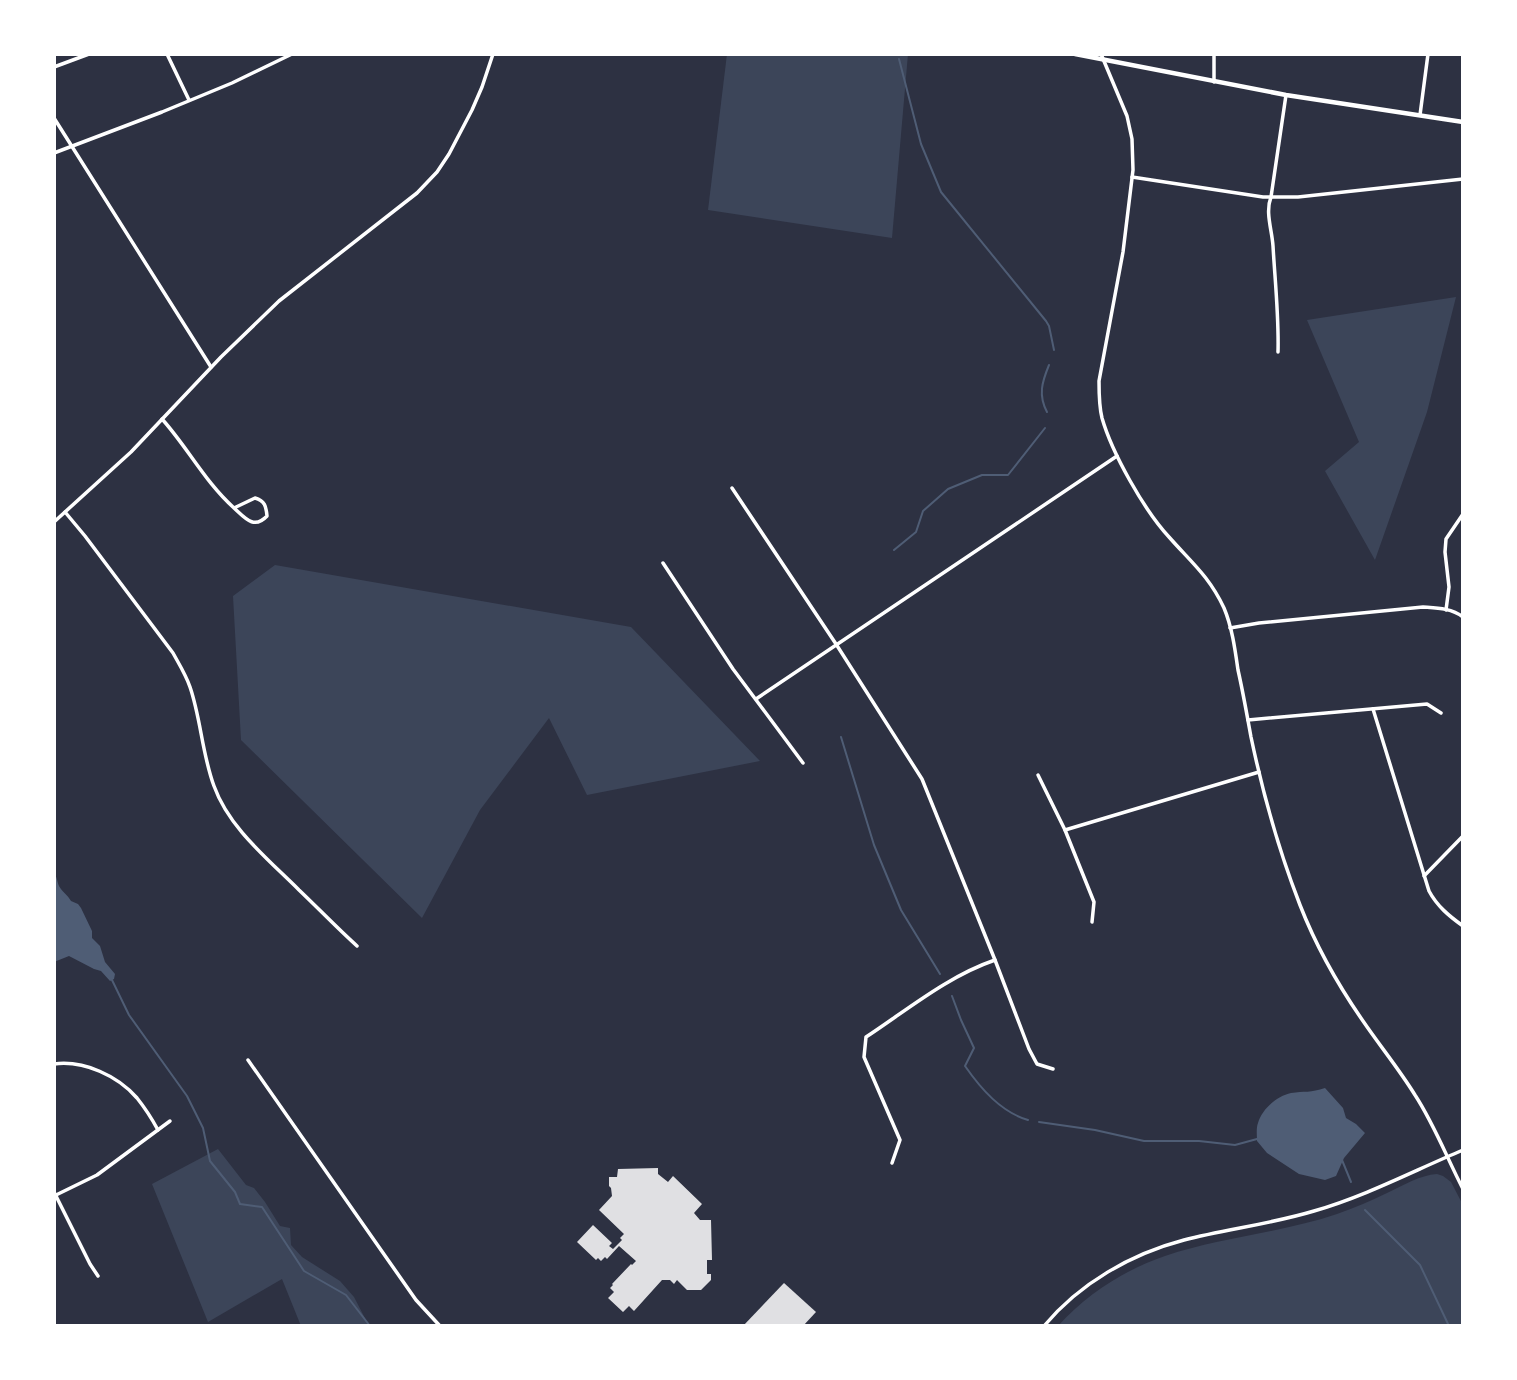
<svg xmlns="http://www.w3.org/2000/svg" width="1517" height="1380" font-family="'Exo 2',sans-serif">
<rect width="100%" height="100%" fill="#2d3142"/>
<!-- green -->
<g fill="#3c4559">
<path d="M727,54H908L892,238L708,210Z"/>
<path d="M1456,297L1427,412L1375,560L1325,471L1359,442L1307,320Z"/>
<path d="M275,565L631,627L760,761L587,795L549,718L480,810L422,918L241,740L233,596Z"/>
<path d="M218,1149L246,1185L254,1188L265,1202L280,1226L290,1228L291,1245L302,1257L340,1281L354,1297L369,1326H301L282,1279L208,1322L152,1184Z"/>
<path d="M1437,1174L1443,1176L1451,1182L1463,1205V1326H1058C1087,1294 1124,1270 1165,1256C1220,1237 1281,1233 1337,1214C1354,1208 1371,1201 1387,1193C1402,1186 1420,1175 1437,1174Z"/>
</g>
<!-- water -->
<g fill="#4f5d75">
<path d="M54,873C57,877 57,881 59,886C62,892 68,895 71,901L78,904L81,908L92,931V938L100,946L105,962L115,974L114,979L110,981L101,971L94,969L69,956L54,962Z"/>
<path d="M1325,1088L1343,1108L1346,1118L1356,1124L1365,1133L1344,1158L1336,1176L1325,1180L1299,1174L1267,1153L1257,1141C1257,1136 1256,1128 1258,1123C1262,1109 1277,1096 1291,1093C1304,1091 1311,1093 1325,1088Z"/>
</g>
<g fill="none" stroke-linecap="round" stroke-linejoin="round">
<!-- stream -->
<g stroke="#4f5d75" stroke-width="2">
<path d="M899,59L921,144L941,192L1046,321L1049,326L1054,350"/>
<path d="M1047,412C1038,395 1042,382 1049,365"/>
<path d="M894,550L916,532L923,511L948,489L982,475H1008L1045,428"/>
<path d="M841,737L874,845L901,910L940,974"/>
<path d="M112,980L129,1015L187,1096L203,1128L210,1161L235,1192L240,1204L262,1207L304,1271L346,1295L370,1326"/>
<path d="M952,996L961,1020L974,1048L965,1066C981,1089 1001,1112 1028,1120"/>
<path d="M1039,1122L1095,1130L1144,1141H1199L1235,1145L1257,1139"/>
<path d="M1342,1160L1351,1182"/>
<path d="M1365,1210L1420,1265L1449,1326"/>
</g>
</g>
<!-- building -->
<g fill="#e0e0e3">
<path d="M658,1168V1174L668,1182L673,1176L702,1204L694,1213L700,1220H711L712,1260H707V1274H711V1280L701,1290H687L677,1280L674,1284L670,1280H662L634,1311L629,1306L623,1312L608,1298L614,1292L610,1288L613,1285L612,1284L631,1264L632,1265L636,1261L619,1246L607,1259L605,1257L601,1261L598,1258L596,1260L577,1242L593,1225L612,1243L609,1246L613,1249L622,1240L620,1238L624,1234L599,1210L612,1196L611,1188L609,1186V1177H617L618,1169Z"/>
<path d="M784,1283L816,1312L803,1326H743Z"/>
</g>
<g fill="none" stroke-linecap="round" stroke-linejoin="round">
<!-- minor -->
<g stroke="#fff" stroke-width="3.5">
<path d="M167,54L189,100"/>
<path d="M1214,54V82"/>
<path d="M54,67L89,54"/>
<path d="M1420,115L1428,54"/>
<path d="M54,118L211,367"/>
<path d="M54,153L162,112L232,83L292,54"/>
<path d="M1278,352C1279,317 1275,281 1273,246C1272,230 1265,212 1271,197L1286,95"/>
<path d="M162,419C188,448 205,482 234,508L255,498C265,501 266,506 267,516C254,530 245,518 234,508"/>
<path d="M732,488L836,644L922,779L995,960L1029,1049L1037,1064L1053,1069"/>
<path d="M65,512L85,536L173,653C179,664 186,675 190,687C201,719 202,754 214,786C229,828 268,859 299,890C318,908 337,928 357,946"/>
<path d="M54,522L131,452L221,357L279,301L417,193L437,172L449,154L472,110L482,87L493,54"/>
<path d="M663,563L733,669L803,763"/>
<path d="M1446,610L1449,587L1445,552L1446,539L1463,514"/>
<path d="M756,699L1117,456"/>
<path d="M1373,709L1429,891C1437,906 1449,916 1463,926"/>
<path d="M1248,720L1427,704L1441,713"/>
<path d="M1038,775L1065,830L1094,902L1092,922"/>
<path d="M1065,830L1259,772"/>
<path d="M1424,876L1463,836"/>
<path d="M248,1060L416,1300L440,1326"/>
<path d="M54,1064C84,1060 118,1076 137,1098C145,1108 152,1119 158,1130"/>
<path d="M892,1163L900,1140L864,1057L866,1037C907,1010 948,976 995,960"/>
<path d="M54,1192L90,1264L98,1276"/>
<path d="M56,1195L97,1175L170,1121"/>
</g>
<!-- tertiary -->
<g stroke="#fff" stroke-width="3.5">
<path d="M1101,54L1127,116L1132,139L1133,170L1123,252L1099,381C1099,394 1099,406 1102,418C1112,453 1144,510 1169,537C1191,562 1209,576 1224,608C1232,627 1235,649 1238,670C1243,692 1247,715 1251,737C1263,794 1279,851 1300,905C1316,946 1338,985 1363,1021C1380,1046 1399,1069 1415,1095C1434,1124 1447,1158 1463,1189"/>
<path d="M1132,177L1263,197H1298L1463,179"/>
<path d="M1230,628L1259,623L1423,607C1437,608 1451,608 1463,617"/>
<path d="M1044,1326C1080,1283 1131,1254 1184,1240C1227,1229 1271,1224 1314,1211C1366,1196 1413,1171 1463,1150"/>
</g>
<!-- secondary -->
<path stroke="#fff" stroke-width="4.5" d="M1075,54L1286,95L1463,122"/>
</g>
<!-- border -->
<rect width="1517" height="1380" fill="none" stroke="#ffffff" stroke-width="112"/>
</svg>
